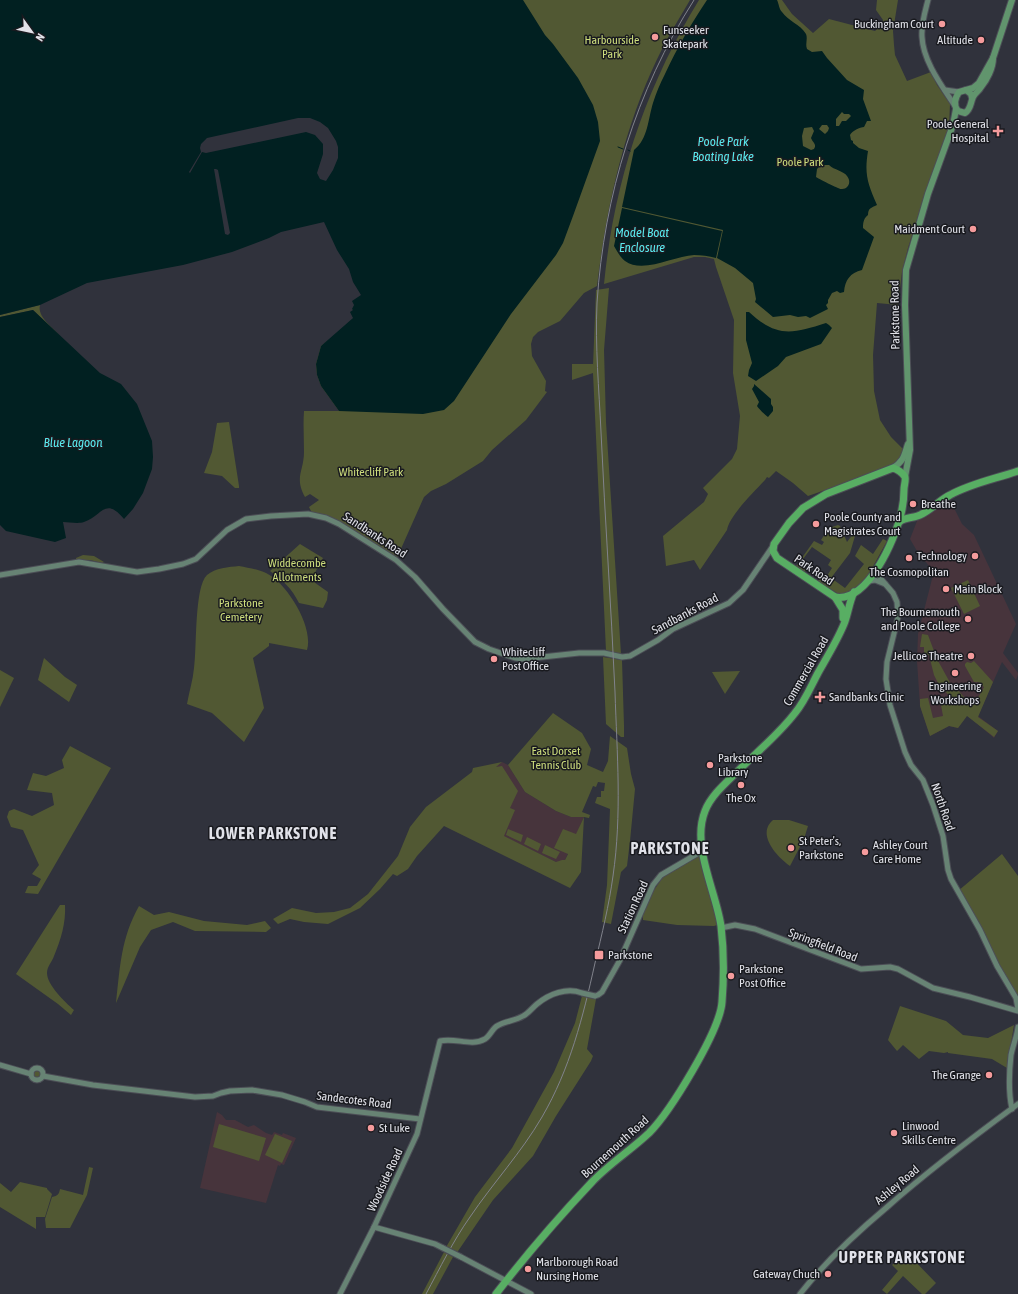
<svg xmlns="http://www.w3.org/2000/svg" width="1018" height="1294" font-family="'Asap Condensed',sans-serif">
<rect width="100%" height="100%" fill="#30323c"/>
<!-- education -->
<g fill="#47343c">
<path d="M948,496L962,524L974,535L1016,624L1003,653L1018,673V675L1016,680L1002,662L978,716L998,731L994,738L967,715L958,728L949,726L930,736L920,706L917,661L918,634L933,575L931,569L926,562L922,560L917,561V551L910,539L917,521L921,515Z"/>
<path d="M502,762L508,765L525,792L556,811L571,817H584L565,860L568,866L556,862L503,836L449,799Z"/>
<path d="M217,1112L222,1115L226,1120H235L248,1127L254,1125L266,1133L272,1135L274,1132L282,1135L283,1133L296,1138L284,1165L281,1164L280,1166L278,1165L266,1203L200,1188Z"/>
</g>
<!-- green -->
<g fill="#515833">
<path d="M451,0H690C681,16 671,31 663,47C625,122 607,203 597,286L584,293L560,321L538,332L533,337L531,344L532,356L546,381L545,391L547,392L526,420L492,450L483,461L446,484L431,491L424,497L396,560L339,524L313,515L309,507L319,500L310,494L305,497C294,477 304,471 304,452C304,438 303,425 304,411H339L321,386L317,375L316,364L321,346L339,332L347,345Z"/>
<path d="M699,0H782L792,14L813,33L829,19L875,31L882,24L883,20L876,10L877,0H898L893,31L894,45L895,55L907,81L931,72L937,85L950,104L949,128L923,200L908,248L902,272L898,305L877,303L873,355L874,391L880,420L891,437L903,449L900,461L863,477L808,496L793,483L776,471L769,478L767,477L765,480C755,491 729,516 727,530L700,570L694,560L666,566L663,536L704,502L708,494L703,488L732,459L737,449L740,416L733,373L734,320L716,267L714,259L705,257H694L604,284C614,182 645,88 699,0Z"/>
<path d="M609,288L604,350L606,422L621,654L606,651L593,373L572,380V364H593V366L596,290Z"/>
<path d="M40,305C37,317 53,327 60,336L33,310L0,317V315Z"/>
<path d="M229,422L239,486V488H235L222,476L204,473L212,452L217,423Z"/>
<path d="M838,525L840,526L847,542L853,534L855,536L850,553L831,578L845,588L864,564L855,556L861,545L873,554L883,539L887,541L865,581L852,591L842,594L837,593L818,581L821,577L825,579L832,568L828,565L831,560L812,547L800,563L807,568L805,572L796,566L814,541L822,545L824,542L821,540L829,528Z"/>
<path d="M300,544L323,558L311,580L328,592L327,600L323,608L299,603C292,589 283,580 270,571Z"/>
<path d="M83,555L94,556L104,562L102,563L90,560L77,561L76,559V558Z"/>
<path d="M239,566C248,568 258,569 266,573C287,583 314,627 307,650L269,643V646L253,658L264,708L244,742L212,713L187,704C189,692 193,680 194,668C197,650 194,587 207,575C215,568 229,567 239,566Z"/>
<path d="M968,580L980,606L964,614L951,588Z"/>
<path d="M922,634L928,635L937,659L953,688H956L971,705L979,696L984,687L978,682H974L965,666V664L967,662L971,663L974,661L993,682L978,717L998,731L994,737L967,716L958,728L949,726L930,736L920,706V699L928,698L933,718L943,716L941,705L953,700L938,683L934,675L929,655H924V647H920Z"/>
<path d="M603,657L622,660L624,726V737H621L606,724Z"/>
<path d="M44,658L65,677L77,685L69,702L38,680Z"/>
<path d="M0,670L14,678L0,707Z"/>
<path d="M740,671L725,694L712,672Z"/>
<path d="M553,713L582,733L591,749L587,765L603,772L608,761L610,736L627,748L631,774L635,789L630,841L627,866L621,872L611,924L602,922L607,885L610,809L595,803L597,797H601V791H604L605,783L598,782L596,787L593,786L582,812L590,815L589,818L584,817L581,872L570,888L444,826L417,856L408,869L397,876L393,874L380,889L360,908L328,924L304,922L290,919L278,924L273,919L292,908L316,913L334,912L350,908L368,894L398,856L410,827L426,807L472,772L473,768L502,762L496,767L502,766L518,791L510,808L515,810L504,836L556,862L562,860H565L568,854L554,848L563,829L576,834L584,817H571L556,811L525,792L508,765Z"/>
<path d="M70,746L111,768L38,894L25,893L28,886H37L41,879L32,874L39,865L23,830L11,827L7,817L9,811L14,809L32,816L54,805L52,793L27,790L33,773L46,776L64,768L62,760Z"/>
<path d="M773,820H789L808,826L804,839L790,866C777,857 756,834 773,820Z"/>
<path d="M508,829L523,835L521,842L506,835Z"/>
<path d="M527,837L541,844L538,851L524,844Z"/>
<path d="M545,845L560,852L556,859L542,853Z"/>
<path d="M1002,854L1018,876V1009L1016,998L958,891Z"/>
<path d="M696,857H701L708,883L717,923V925L714,926L677,925L643,920V914L652,893L663,877Z"/>
<path d="M60,905H65C66,923 61,939 54,956C52,962 47,966 47,973C47,985 65,1002 74,1010L71,1015L58,1004L16,974Z"/>
<path d="M139,906L154,915L169,912L204,921L247,925L265,921L271,928L266,932L195,931L173,922L151,930L140,947L116,1003C120,967 121,938 139,906Z"/>
<path d="M582,996L596,999L587,1049L593,1056L591,1061L556,1116L533,1156L493,1200L456,1254L445,1249L475,1197L512,1148L554,1072L575,1023Z"/>
<path d="M900,1006L946,1021L963,1035L988,1038L1014,1025L1007,1068L992,1059L948,1053V1052L944,1053L929,1051L919,1059L903,1045L897,1051L888,1040Z"/>
<circle cx="37" cy="1074" r="6"/>
<path d="M219,1124L266,1138L259,1161L213,1147Z"/>
<path d="M275,1134L292,1141L282,1163L265,1155Z"/>
<path d="M89,1167L93,1168L87,1195L70,1228H46L45,1219L52,1197C58,1196 59,1194 60,1189L83,1195Z"/>
<path d="M20,1182L47,1188V1189L52,1194L45,1217H36V1229L0,1207V1183L11,1192Z"/>
<path d="M444,1252L453,1257L433,1294H422Z"/>
<path d="M906,1252L936,1283L925,1294H922L903,1276L887,1294L882,1290L898,1271L892,1265Z"/>
</g>
<!-- water -->
<g fill="#012021" fill-rule="evenodd">
<path d="M0,0H523L545,35L553,44L578,78L593,105L598,122L600,141L573,216L563,243L556,255L511,314L454,401L444,410L423,414L339,411L321,386L317,375L316,364L321,346L353,318L350,312L353,310L352,309L354,305L352,301L361,295L353,282L349,269L337,250L324,222L281,232L269,238L232,252L183,265L87,283L40,305L0,315Z"/>
<path d="M707,0H777C779,4 779,9 782,12C788,21 800,24 806,34C808,39 805,44 807,49L812,52L822,51L827,58L847,80L864,90L863,99L871,121H867L864,127C860,127 852,131 850,135L851,140L853,141V143L859,148L868,151C864,175 868,184 877,205C871,208 868,208 868,215C864,218 863,222 863,228L874,237L862,270C850,273 845,280 844,292L840,293L837,291L832,293L828,300V303L826,305L828,309L810,318L806,316L798,317L790,315L773,317L755,302L756,299L753,283L735,268L717,258L723,230L622,207L634,150C648,139 648,119 653,103C656,93 660,84 665,74C677,48 691,24 707,0ZM842,112L844,114H849L851,116L846,121H842L839,126H836V119ZM822,125H827L829,128L828,131L825,134L819,129ZM812,127L814,131L811,138C813,143 817,144 814,149L811,150L803,146L802,136L804,128ZM821,165H829C834,170 844,171 847,176C852,182 848,190 841,189C839,189 817,178 816,177L817,169Z"/>
<path d="M622,208L722,231L716,258C709,256 701,255 694,255C674,256 643,274 625,261C620,257 617,251 614,246Z"/>
<path d="M33,310L100,373L121,384L137,404L152,441L153,457L152,469L143,493L133,509L124,519C105,496 102,516 84,522C78,524 69,522 63,522L66,538L55,542L6,531L0,525V317Z"/>
<path d="M746,312H749C777,338 792,334 826,323L829,325L832,328L821,344L786,357L778,366L756,381L748,376L749,370L752,363L746,340Z"/>
<path d="M754,384L771,399V404L773,407V411L768,417C765,415 759,409 757,406L759,402L752,389L754,386Z"/>
</g>
<!-- pier -->
<g fill="#30323c">
<path d="M298,118H310L320,122L328,128L336,141L338,147V158L333,170L326,181L320,179L317,173L323,154V144L315,135L306,132L206,153L202,152L190,173L189,172L201,152L200,148L201,144L207,138Z"/>
<path d="M214,169H216L218,170L230,233L228,235L225,234Z"/>
</g>
<g fill="none" stroke-linecap="round" stroke-linejoin="round">
<!-- stream -->
<g stroke="#012021" stroke-width="1">
<path d="M618,147L623,149"/>
<path d="M628,150L630,151"/>
</g>
<!-- secondary casing -->
<g stroke="#4c4e56" stroke-width="7">
<g id="secondary">
<path d="M928,0C925,12 921,24 922,37C923,61 942,86 955,106"/>
<path d="M945,90L959,92"/>
<path d="M877,569L881,579L893,593L897,602L898,617L887,662L886,679L890,705L905,752L911,765L923,780L933,805L943,836L948,870L951,879L980,930L997,966L1016,998L1018,1009"/>
<path d="M0,575L79,562L137,572L159,569L183,564L196,559L227,530L246,519L271,516L308,514L326,518L339,524L396,560L415,577L443,609L475,642L489,649L515,658L524,659L579,653H604L622,657L630,656L658,640L673,629L729,603L743,590L773,546"/>
<path d="M869,581L875,580L885,584"/>
<path d="M721,928L735,925L755,929L861,969L890,967L898,969L933,988L970,997L1018,1011"/>
<path d="M595,996L598,995L602,992L620,960L653,885L661,875L702,851"/>
<path d="M0,1065L31,1074"/>
<circle cx="37" cy="1074" r="6"/>
<path d="M43,1076L93,1085L195,1097L213,1096L221,1093L230,1091L252,1090L282,1095L305,1102L317,1107L420,1119"/>
<path d="M1012,1109C1008,1091 1009,1073 1011,1055C1013,1045 1017,1036 1018,1027"/>
<path d="M374,1227L435,1244L443,1248"/>
<path d="M461,1257L531,1294"/>
<path d="M340,1294L374,1227L417,1134L440,1041C455,1037 471,1047 485,1039C490,1036 492,1029 497,1026C505,1021 515,1021 523,1016C528,1014 532,1008 537,1004C549,994 567,987 582,993"/>
<path d="M800,1294C825,1262 855,1234 886,1208C928,1171 973,1137 1018,1104"/>
</g>
</g>
<!-- primary casing -->
<g stroke="#4c4e56" stroke-width="8">
<g id="primary">
<path d="M966,90L973,88L979,83L993,58L1012,0"/>
<path d="M972,98L971,94L966,90L959,92C955,98 953,105 958,111L965,113C971,109 970,104 973,97C975,93 979,91 981,87C987,80 993,68 993,58"/>
<path d="M893,468C904,461 904,456 908,444"/>
<path d="M905,477L910,450L905,305L906,270L928,194L953,125L956,109"/>
</g>
</g>
<!-- highway casing -->
<g stroke="#4c4e56" stroke-width="9">
<g id="highway">
<path d="M893,468C897,469 903,473 905,477C906,480 904,486 904,489C904,498 903,506 901,514C895,539 868,603 835,597L777,558L773,551L774,544L789,523L803,508L826,494Z"/>
<path d="M899,522C906,516 914,519 922,514C932,509 940,500 950,495C972,483 995,479 1018,471"/>
<path d="M835,597L843,610V618"/>
<path d="M496,1294C526,1255 558,1218 592,1182C609,1164 631,1150 649,1133C670,1112 720,1031 722,1002C724,977 724,951 721,926C716,891 691,846 705,811C711,795 727,782 739,770C758,751 779,734 795,713C805,701 811,686 818,673C827,657 837,641 844,624C848,614 849,603 854,592"/>
</g>
</g>
<!-- secondary -->
<use href="#secondary" stroke="#678374" stroke-width="5"/>
<!-- primary -->
<use href="#primary" stroke="#61956d" stroke-width="6"/>
<!-- highway -->
<use href="#highway" stroke="#58ae63" stroke-width="7"/>
<!-- rail -->
<path stroke="#81838c" stroke-width="1" d="M426,1294C440,1268 453,1241 470,1217C493,1183 521,1153 542,1117C570,1069 583,1017 595,963C602,934 609,905 613,876C622,814 617,754 615,692C611,605 605,519 601,432C599,389 595,346 597,303C604,195 636,91 694,0"/>
<!-- secondary-bridge casing -->
<g stroke="#4c4e56" stroke-width="7" stroke-linecap="butt">
<g id="secondary-bridge">
<path d="M582,993L595,996"/>
<path d="M443,1248L461,1257"/>
</g>
</g>
<!-- secondary-bridge -->
<use href="#secondary-bridge" stroke="#678374" stroke-width="5"/>
</g>
<!-- markers -->
<g fill="#f59b9c" stroke="#191a1f" stroke-width="1.5">
<circle cx="942" cy="24" r="4"/>
<circle cx="655" cy="37" r="4"/>
<circle cx="981" cy="40" r="4"/>
<path d="M996 125h4v4h4v4h-4v4h-4v-4h-4v-4h4z"/>
<circle cx="973" cy="229" r="4"/>
<circle cx="913" cy="504" r="4"/>
<circle cx="816" cy="524" r="4"/>
<circle cx="975" cy="556" r="4"/>
<circle cx="909" cy="558" r="4"/>
<circle cx="946" cy="589" r="4"/>
<circle cx="968" cy="619" r="4"/>
<circle cx="971" cy="656" r="4"/>
<circle cx="494" cy="659" r="4"/>
<circle cx="955" cy="673" r="4"/>
<path d="M818 691h4v4h4v4h-4v4h-4v-4h-4v-4h4z"/>
<circle cx="710" cy="765" r="4"/>
<circle cx="741" cy="785" r="4"/>
<circle cx="791" cy="848" r="4"/>
<circle cx="865" cy="852" r="4"/>
<rect x="594" y="950" width="10" height="10" rx="2"/>
<circle cx="731" cy="976" r="4"/>
<circle cx="989" cy="1075" r="4"/>
<circle cx="371" cy="1128" r="4"/>
<circle cx="894" cy="1133" r="4"/>
<circle cx="528" cy="1269" r="4"/>
<circle cx="828" cy="1274" r="4"/>
</g>
<g text-anchor="middle" dominant-baseline="central" stroke-width="3" stroke-linejoin="round" paint-order="stroke">
<!-- poi labels -->
<g font-size="12" fill="#e1e2e9" stroke="#191a1f" text-anchor="start">
<text x="934" y="24" text-anchor="end">Buckingham Court</text>
<text x="663" y="30">Funseeker<tspan x="663" dy="14">Skatepark</tspan></text>
<text x="973" y="40" text-anchor="end">Altitude</text>
<text x="989" y="124" text-anchor="end">Poole General<tspan x="989" dy="14">Hospital</tspan></text>
<text x="965" y="229" text-anchor="end">Maidment Court</text>
<text x="921" y="504">Breathe</text>
<text x="824" y="517">Poole County and<tspan x="824" dy="14">Magistrates Court</tspan></text>
<text x="967" y="556" text-anchor="end">Technology</text>
<text x="909" y="572" text-anchor="middle">The Cosmopolitan</text>
<text x="954" y="589">Main Block</text>
<text x="960" y="612" text-anchor="end">The Bournemouth<tspan x="960" dy="14">and Poole College</tspan></text>
<text x="502" y="652">Whitecliff<tspan x="502" dy="14">Post Office</tspan></text>
<text x="963" y="656" text-anchor="end">Jellicoe Theatre</text>
<text x="955" y="686" text-anchor="middle">Engineering<tspan x="955" dy="14">Workshops</tspan></text>
<text x="829" y="697">Sandbanks Clinic</text>
<text x="718" y="758">Parkstone<tspan x="718" dy="14">Library</tspan></text>
<text x="741" y="798" text-anchor="middle">The Ox</text>
<text x="799" y="841">St Peter’s,<tspan x="799" dy="14">Parkstone</tspan></text>
<text x="873" y="845">Ashley Court<tspan x="873" dy="14">Care Home</tspan></text>
<text x="608" y="955">Parkstone</text>
<text x="739" y="969">Parkstone<tspan x="739" dy="14">Post Office</tspan></text>
<text x="981" y="1075" text-anchor="end">The Grange</text>
<text x="902" y="1126">Linwood<tspan x="902" dy="14">Skills Centre</tspan></text>
<text x="379" y="1128">St Luke</text>
<text x="536" y="1262">Marlborough Road<tspan x="536" dy="14">Nursing Home</tspan></text>
<text x="820" y="1274" text-anchor="end">Gateway Chuch</text>
</g>
<!-- park labels -->
<g font-size="12" fill="#cddd7d" stroke="#191a1f">
<text x="612" y="40">Harbourside<tspan x="612" dy="14">Park</tspan></text>
<text x="800" y="162">Poole Park</text>
<text x="371" y="472">Whitecliff Park</text>
<text x="297" y="563">Widdecombe<tspan x="297" dy="14">Allotments</tspan></text>
<text x="241" y="603">Parkstone<tspan x="241" dy="14">Cemetery</tspan></text>
<text x="556" y="751">East Dorset<tspan x="556" dy="14">Tennis Club</tspan></text>
</g>
<!-- street labels -->
<g font-size="12" fill="#e1e2e9" stroke="#191a1f">
<text transform="translate(895 315) rotate(-91)">Parkstone Road</text>
<text transform="translate(375 535) rotate(33)">Sandbanks Road</text>
<text transform="translate(814 570) rotate(34)">Park Road</text>
<text transform="translate(685 614) rotate(-28)">Sandbanks Road</text>
<text transform="translate(806 671) rotate(-60)">Commercial Road</text>
<text transform="translate(943 807) rotate(71)">North Road</text>
<text transform="translate(633 907) rotate(-65)">Station Road</text>
<text transform="translate(823 945) rotate(21)">Springfield Road</text>
<text transform="translate(354 1100) rotate(7)">Sandecotes Road</text>
<text transform="translate(615 1147) rotate(-42)">Bournemouth Road</text>
<text transform="translate(385 1180) rotate(-65)">Woodside Road</text>
<text transform="translate(897 1185) rotate(-40)">Ashley Road</text>
</g>
<!-- water labels -->
<g font-size="13" font-style="italic" fill="#59e9ee" stroke="#191a1f">
<text x="723" y="141">Poole Park<tspan x="723" dy="15">Boating Lake</tspan></text>
<text x="642" y="232">Model Boat<tspan x="642" dy="15">Enclosure</tspan></text>
<text x="73" y="442">Blue Lagoon</text>
</g>
<!-- district labels -->
<g font-size="16" font-weight="bold" letter-spacing="1" fill="#e1e2e9" stroke="#191a1f">
<text x="273" y="833">LOWER PARKSTONE</text>
<text x="670" y="848">PARKSTONE</text>
<text x="902" y="1257">UPPER PARKSTONE</text>
</g>
</g>
<!-- north arrow -->
<g transform="translate(32 32) rotate(123)" stroke="#191a1f" stroke-width="3" paint-order="stroke">
<path d="M0-3L7 15L0 10L-7 15Z" fill="#e1e2e9"/>
<text y="-6" font-size="11" font-weight="bold" text-anchor="middle" fill="#e1e2e9">N</text>
</g>
</svg>
